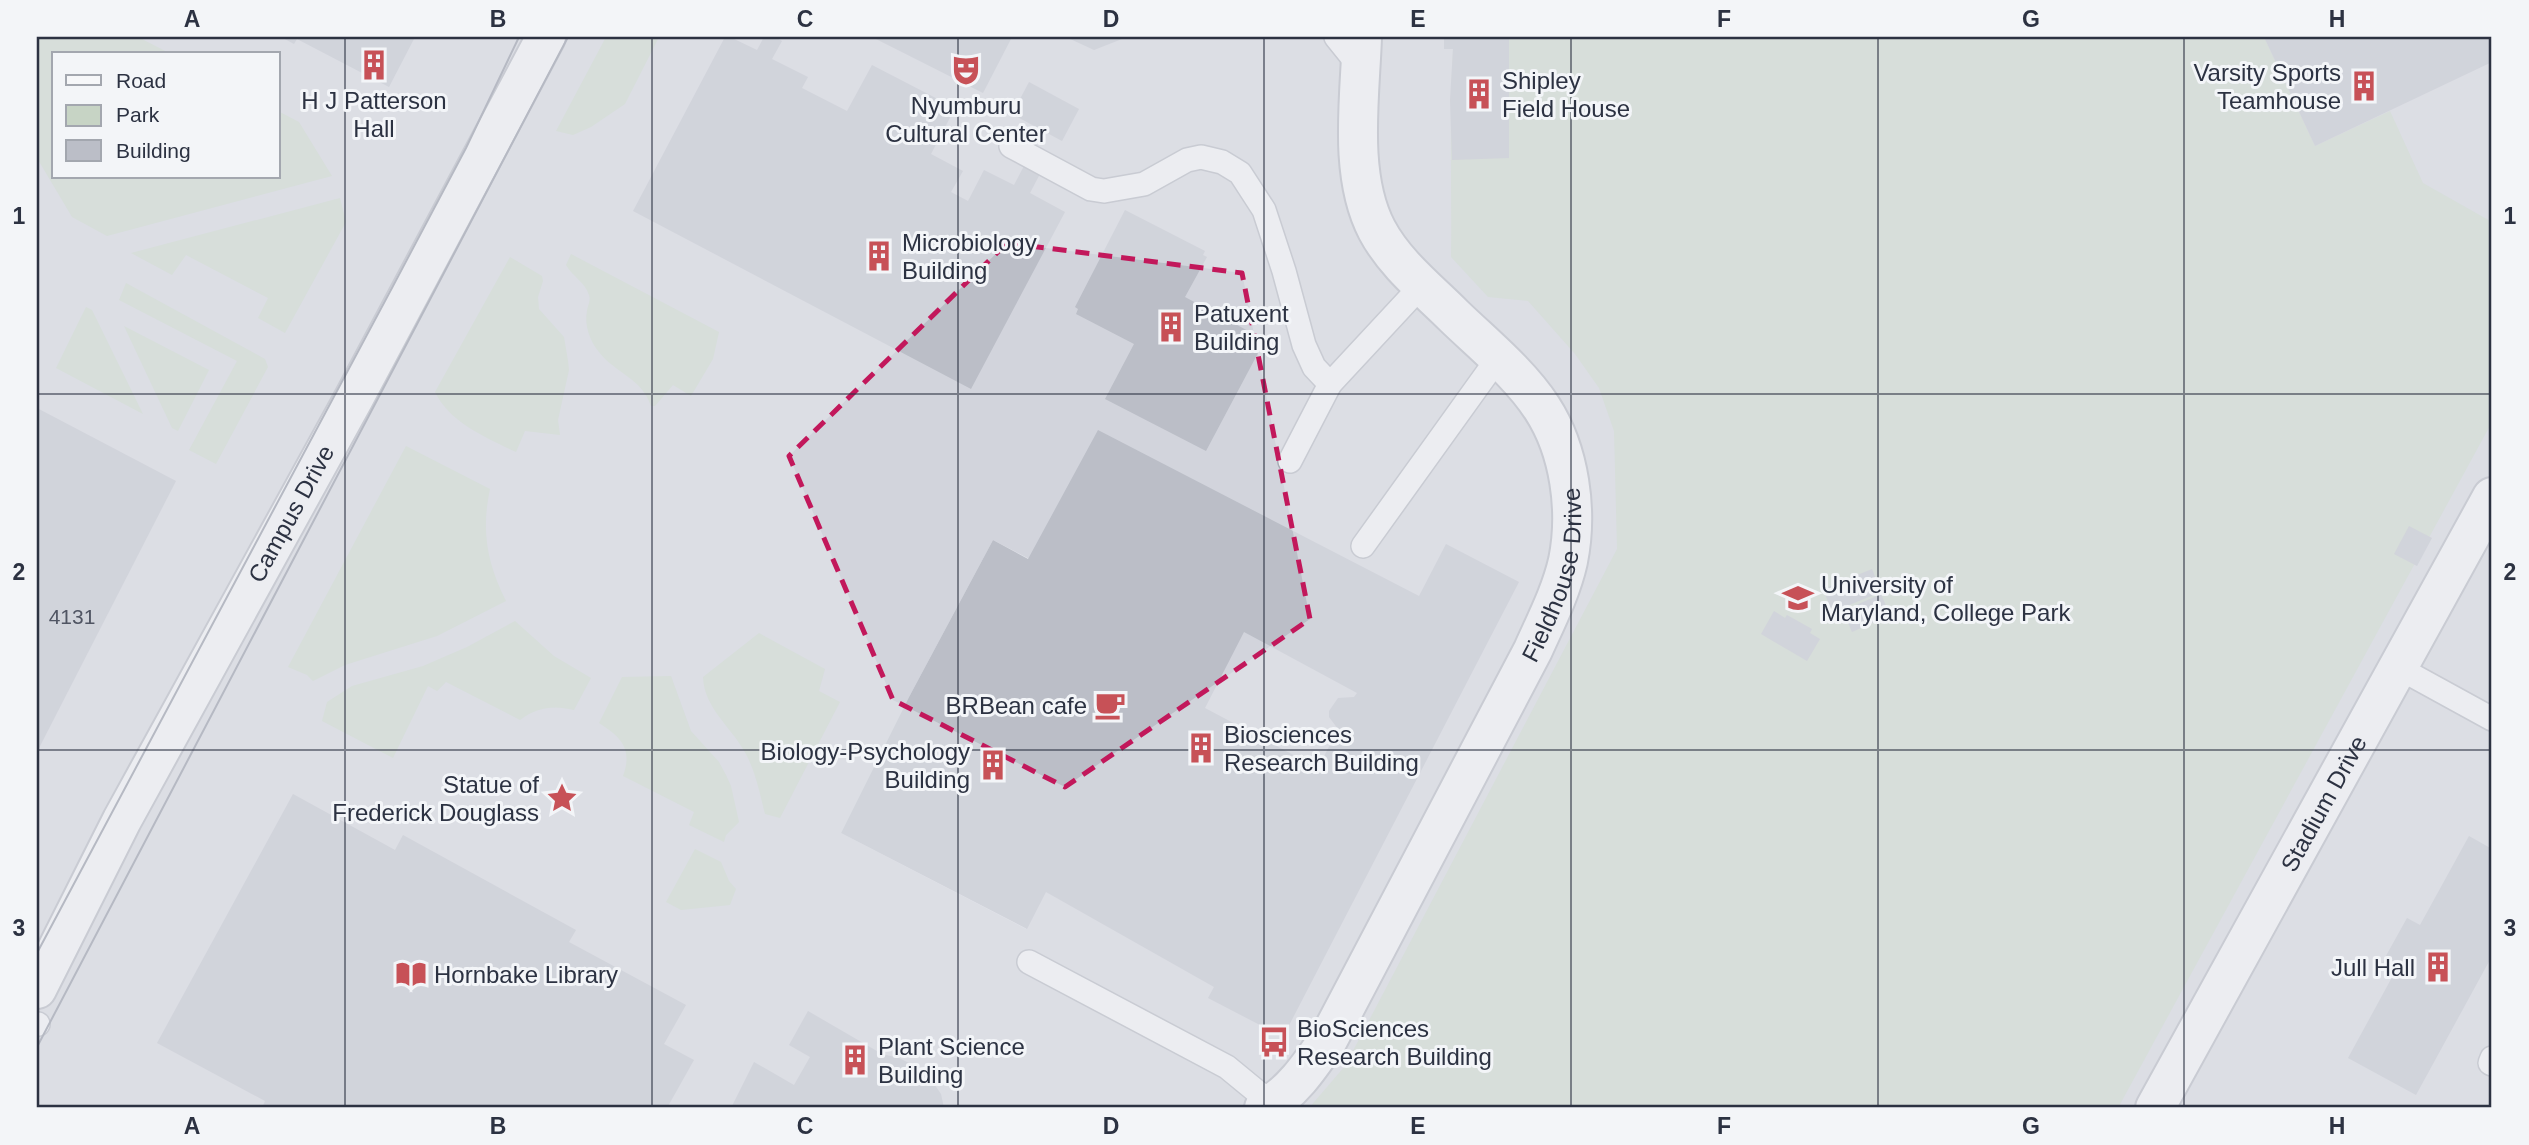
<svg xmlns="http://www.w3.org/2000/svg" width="2529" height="1145" font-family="Helvetica,sans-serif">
<rect width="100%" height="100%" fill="#e3e5eb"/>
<!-- built -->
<path fill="#d2d4dc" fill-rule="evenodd" d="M37,37H2492V1108H37ZM54,54H278V177H54ZM993,540L1178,637L1026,929L841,833L909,697Z"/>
<!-- green -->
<g fill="#c7d4c5">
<path d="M37,37H138L171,54H54V177H278V111L299,122L332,176L107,236L72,217L37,158Z"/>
<path d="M606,37H659L625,104L591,127L573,135L556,131Z"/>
<path d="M1444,37H2264L2315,146L2390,111L2423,183L2492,222V422L2118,1108H1309L1345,1066L1617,549L1614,431L1599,388L1575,354L1528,301L1488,297L1451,257C1452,188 1449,119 1453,49H1444Z"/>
<path d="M340,198L346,222L285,333L258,318L268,298L186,255L172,275L131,253Z"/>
<path d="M571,254L719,332L713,359L691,396L673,385L655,406H651C642,378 615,373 599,352C590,341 584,325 587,311C588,304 591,301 589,295C585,282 573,277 566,265Z"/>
<path d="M510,257L542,276L543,281L538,297L539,309L564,337L568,361L569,370L558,420L560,435L525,431L516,452C487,438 450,423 435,392Z"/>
<path d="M126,283L265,359L268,367L216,464L189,450L237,361L119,300Z"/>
<path d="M86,307L92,310L143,414L56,368Z"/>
<path d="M124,326L209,370L178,431L172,428Z"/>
<path d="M406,446L490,489C481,531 487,563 506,601L437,636L345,665L313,681L307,675L288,667Z"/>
<path d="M515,621L554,656L591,678L574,710C554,705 537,707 520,720L446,682L437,691L428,686L393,758L322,721L327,702L352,686L423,666L467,647Z"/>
<path d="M759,633L825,669L819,691L840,702L780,818L765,814C760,794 756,774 747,756C733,728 704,709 703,677Z"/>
<path d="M671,676L691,731L719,762L726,775L731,786L739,822L726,835L724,842L689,825L694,812L623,776C633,749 621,737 599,723L622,677Z"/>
<path d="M695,849L721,862L729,881L736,889L730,905L681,910L666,902Z"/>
</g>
<!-- building -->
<g fill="#bbbec7" fill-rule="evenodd">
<path d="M281,37H415L389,87L297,39L294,44Z"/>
<path d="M725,37H730L757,50L764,37H775L782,41L772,59L808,77L802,88L847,111L872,65L955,108L931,154L963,171L951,192L968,201L984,170L1014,185L1025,164L1041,172L1030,193L1065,212L971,389L633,211Z"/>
<path d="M872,37H1012L983,93Z"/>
<path d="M1066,37H1127L1094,50Z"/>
<path d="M1444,37H1509V158L1452,160L1450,100L1453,49H1444Z"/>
<path d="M2264,37H2492V62L2315,146Z"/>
<path d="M1029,82L1079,109L1062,141L1012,114Z"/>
<path d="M1125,210L1205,251L1203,255L1207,257L1185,297L1265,340L1206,451L1105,399L1134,344L1076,314L1078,309L1075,307Z"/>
<path d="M37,408L176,481L37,752Z"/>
<path d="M1098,430L1419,596L1446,544L1519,582L1283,1037L1208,998L1214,987L1046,892L1027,929L841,833L909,697L993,540L1028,559ZM1244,632L1357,693L1354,697L1338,698L1329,711V717L1338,729L1318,768L1205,708Z"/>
<path d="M2409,526L2432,538L2417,566L2394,554Z"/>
<path d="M1872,569L1881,592L1832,612L1823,589Z"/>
<path d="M1881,594L1890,615L1852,632L1843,611Z"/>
<path d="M1774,611L1785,618L1787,615L1812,629L1810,633L1820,639L1807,661L1761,634Z"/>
<path d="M293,794L395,850L403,835L576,930L569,942L686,1005L664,1044L694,1060L667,1108H262L265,1101L157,1043Z"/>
<path d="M2469,836L2492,849V956L2416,1095L2348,1058L2396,970L2382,963L2407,918L2420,925Z"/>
<path d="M808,1011L882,1054L899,1058L915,1066L930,1078L941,1094L944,1108H731L754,1062L794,1085L810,1057L789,1045Z"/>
</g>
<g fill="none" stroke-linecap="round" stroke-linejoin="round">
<!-- service casing -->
<g stroke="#a8acb5" stroke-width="26">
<g id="service">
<path d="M1336,37L1361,68"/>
<path d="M1011,146L1091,189L1104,191L1144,184L1187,160L1201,157L1222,162L1240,173L1264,210L1284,271L1304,345L1314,367L1330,384"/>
<path d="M1290,461L1330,384L1422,285"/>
<path d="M1363,546L1498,358"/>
<path d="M2399,668L2492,719"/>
<path d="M1029,962L1227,1067L1272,1104"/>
<path d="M37,1024H38"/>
<path d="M2492,1058L2490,1063L2492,1064"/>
</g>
</g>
<!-- minor casing -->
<g stroke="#a8acb5" stroke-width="42">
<g id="minor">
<path id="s1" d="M1264,1108C1292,1094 1312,1063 1329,1038L1533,650C1546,621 1561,592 1568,561C1578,511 1570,451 1542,408C1519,373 1484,345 1454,316C1427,289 1395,264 1377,230C1348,175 1360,97 1362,37"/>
<path id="s2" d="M2155,1108L2492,497"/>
</g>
</g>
<!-- tertiary casing -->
<g stroke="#a8acb5" stroke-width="42">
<g id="tertiary">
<path id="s3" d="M37,989L122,820L354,398L546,37"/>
</g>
</g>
<!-- service -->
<use href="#service" stroke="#f6f7f9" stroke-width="23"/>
<!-- minor -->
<use href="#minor" stroke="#f6f7f9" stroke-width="38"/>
<!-- tertiary -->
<use href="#tertiary" stroke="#f6f7f9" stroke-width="38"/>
<!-- tram -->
<g stroke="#7e8493" stroke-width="2">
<path d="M37,953L393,286L466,148L519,37"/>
<path d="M37,1047L568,37"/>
</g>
</g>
<!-- marked area -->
<path d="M0 0H2529V1145H0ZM1007,243L1242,273L1310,619L1065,787L893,700L789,456Z" fill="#e3e5eb" fill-opacity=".55" fill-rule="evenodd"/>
<path fill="none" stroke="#c2185b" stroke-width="5" stroke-dasharray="14 9" stroke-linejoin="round" d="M1007,243L1242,273L1310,619L1065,787L893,700L789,456Z"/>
<!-- grid -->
<path fill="none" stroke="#2c3242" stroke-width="2" stroke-opacity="0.55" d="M345,37V1108M652,37V1108M958,37V1108M1264,37V1108M1571,37V1108M1878,37V1108M2184,37V1108M37,394H2492M37,750H2492"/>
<!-- icons -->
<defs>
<g id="building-bare" transform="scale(2.415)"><path d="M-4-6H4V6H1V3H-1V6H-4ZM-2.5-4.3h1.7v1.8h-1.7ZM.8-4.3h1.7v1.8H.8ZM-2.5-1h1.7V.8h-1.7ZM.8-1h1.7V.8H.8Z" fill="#c75157" stroke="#f3f5f8" stroke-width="2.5" paint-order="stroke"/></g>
<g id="theatre-bare" transform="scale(2.415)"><path d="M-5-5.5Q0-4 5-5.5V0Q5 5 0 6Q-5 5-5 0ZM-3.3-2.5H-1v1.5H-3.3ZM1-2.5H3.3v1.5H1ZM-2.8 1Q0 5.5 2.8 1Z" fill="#c75157" stroke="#f3f5f8" stroke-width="2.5" paint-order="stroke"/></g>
<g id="university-bare" transform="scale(2.415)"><path d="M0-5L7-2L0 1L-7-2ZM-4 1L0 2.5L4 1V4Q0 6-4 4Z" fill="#c75157" stroke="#f3f5f8" stroke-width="2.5" paint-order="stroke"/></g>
<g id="cafe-bare" transform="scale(2.415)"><path d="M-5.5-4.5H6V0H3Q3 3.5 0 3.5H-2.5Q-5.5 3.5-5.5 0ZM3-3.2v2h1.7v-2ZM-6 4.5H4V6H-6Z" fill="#c75157" stroke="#f3f5f8" stroke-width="2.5" paint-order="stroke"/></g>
<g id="sight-bare" transform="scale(2.415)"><path d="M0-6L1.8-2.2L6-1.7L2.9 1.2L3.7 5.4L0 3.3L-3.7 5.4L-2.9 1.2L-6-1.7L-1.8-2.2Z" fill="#c75157" stroke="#f3f5f8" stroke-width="2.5" paint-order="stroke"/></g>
<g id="library-bare" transform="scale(2.415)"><path d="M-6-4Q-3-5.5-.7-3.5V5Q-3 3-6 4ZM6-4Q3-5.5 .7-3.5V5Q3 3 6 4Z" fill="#c75157" stroke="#f3f5f8" stroke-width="2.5" paint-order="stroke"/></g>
<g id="bus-bare" transform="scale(2.415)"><path d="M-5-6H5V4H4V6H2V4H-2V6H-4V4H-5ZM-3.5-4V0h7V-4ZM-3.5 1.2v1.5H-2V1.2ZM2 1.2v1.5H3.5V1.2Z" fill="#c75157" stroke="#f3f5f8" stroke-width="2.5" paint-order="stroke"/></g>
</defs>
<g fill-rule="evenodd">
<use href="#building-bare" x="374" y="65"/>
<use href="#theatre-bare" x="966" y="70"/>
<use href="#building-bare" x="2364" y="86"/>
<use href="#building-bare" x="1479" y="94"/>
<use href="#building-bare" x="879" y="256"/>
<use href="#building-bare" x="1171" y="327"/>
<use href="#university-bare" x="1798" y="598"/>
<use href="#cafe-bare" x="1110" y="705"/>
<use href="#building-bare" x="1201" y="748"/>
<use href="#building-bare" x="993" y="765"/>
<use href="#sight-bare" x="562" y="798"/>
<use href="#building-bare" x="2438" y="967"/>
<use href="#library-bare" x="411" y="974"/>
<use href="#bus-bare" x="1274" y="1042"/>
<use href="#building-bare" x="855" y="1060"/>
</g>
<g text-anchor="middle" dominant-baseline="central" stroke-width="6" stroke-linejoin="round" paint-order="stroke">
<!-- number labels -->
<g font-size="21" fill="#505563">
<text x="72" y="616">4131</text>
</g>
<!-- poi labels -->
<g font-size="24" fill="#2c3242" stroke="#f3f5f8" text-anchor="start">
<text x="2341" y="72" text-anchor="end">Varsity Sports<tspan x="2341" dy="28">Teamhouse</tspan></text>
<text x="1502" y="80">Shipley<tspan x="1502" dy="28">Field House</tspan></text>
<text x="374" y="100" text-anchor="middle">H J Patterson<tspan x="374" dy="28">Hall</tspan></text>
<text x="966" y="105" text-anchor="middle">Nyumburu<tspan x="966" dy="28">Cultural Center</tspan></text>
<text x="902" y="242">Microbiology<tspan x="902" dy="28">Building</tspan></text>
<text x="1194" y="313">Patuxent<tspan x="1194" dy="28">Building</tspan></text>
<text x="1821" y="584">University of<tspan x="1821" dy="28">Maryland, College Park</tspan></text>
<text x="1087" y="705" text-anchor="end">BRBean cafe</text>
<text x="1224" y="734">Biosciences<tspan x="1224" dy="28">Research Building</tspan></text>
<text x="970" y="751" text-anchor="end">Biology-Psychology<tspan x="970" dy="28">Building</tspan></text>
<text x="539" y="784" text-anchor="end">Statue of<tspan x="539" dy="28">Frederick Douglass</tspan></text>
<text x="2415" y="967" text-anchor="end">Jull Hall</text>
<text x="434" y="974">Hornbake Library</text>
<text x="1297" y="1028">BioSciences<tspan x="1297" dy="28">Research Building</tspan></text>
<text x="878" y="1046">Plant Science<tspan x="878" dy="28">Building</tspan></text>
</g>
<!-- street labels -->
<g font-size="24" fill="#2c3242" stroke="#f3f5f8">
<text stroke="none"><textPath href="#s3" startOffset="539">Campus Drive</textPath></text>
<text stroke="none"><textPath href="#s1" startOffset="614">Fieldhouse Drive</textPath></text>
<text stroke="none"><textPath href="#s2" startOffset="348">Stadium Drive</textPath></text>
</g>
</g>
<!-- border -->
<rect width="2529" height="1145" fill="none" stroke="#f3f5f8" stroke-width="77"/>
<!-- legend -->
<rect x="52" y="52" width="228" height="126" fill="#f3f5f8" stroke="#a3a7af" stroke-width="2"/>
<rect x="66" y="75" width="35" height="10" fill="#f6f7f9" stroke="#a3a7af" stroke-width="2"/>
<text x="116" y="88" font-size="21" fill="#2c3242">Road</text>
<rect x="66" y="105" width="35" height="21" fill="#c7d4c5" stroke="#a3a7af" stroke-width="2"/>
<text x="116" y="122" font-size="21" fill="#2c3242">Park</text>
<rect x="66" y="140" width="35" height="21" fill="#bbbec7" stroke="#a3a7af" stroke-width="2"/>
<text x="116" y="158" font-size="21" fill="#2c3242">Building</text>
<rect x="38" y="38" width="2452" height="1068" fill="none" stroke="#2c3242" stroke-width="2.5"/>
<g font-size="23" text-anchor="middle" font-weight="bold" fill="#2c3242">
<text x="192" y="27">A</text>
<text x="498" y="27">B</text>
<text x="805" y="27">C</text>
<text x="1111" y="27">D</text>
<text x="1418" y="27">E</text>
<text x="1724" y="27">F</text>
<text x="2031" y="27">G</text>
<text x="2337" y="27">H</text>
<text x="19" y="224">1</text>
<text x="2510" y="224">1</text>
<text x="19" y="580">2</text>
<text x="2510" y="580">2</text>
<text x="19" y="936">3</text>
<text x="2510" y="936">3</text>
<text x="192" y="1134">A</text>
<text x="498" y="1134">B</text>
<text x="805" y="1134">C</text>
<text x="1111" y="1134">D</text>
<text x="1418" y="1134">E</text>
<text x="1724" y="1134">F</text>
<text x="2031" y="1134">G</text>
<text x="2337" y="1134">H</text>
</g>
</svg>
